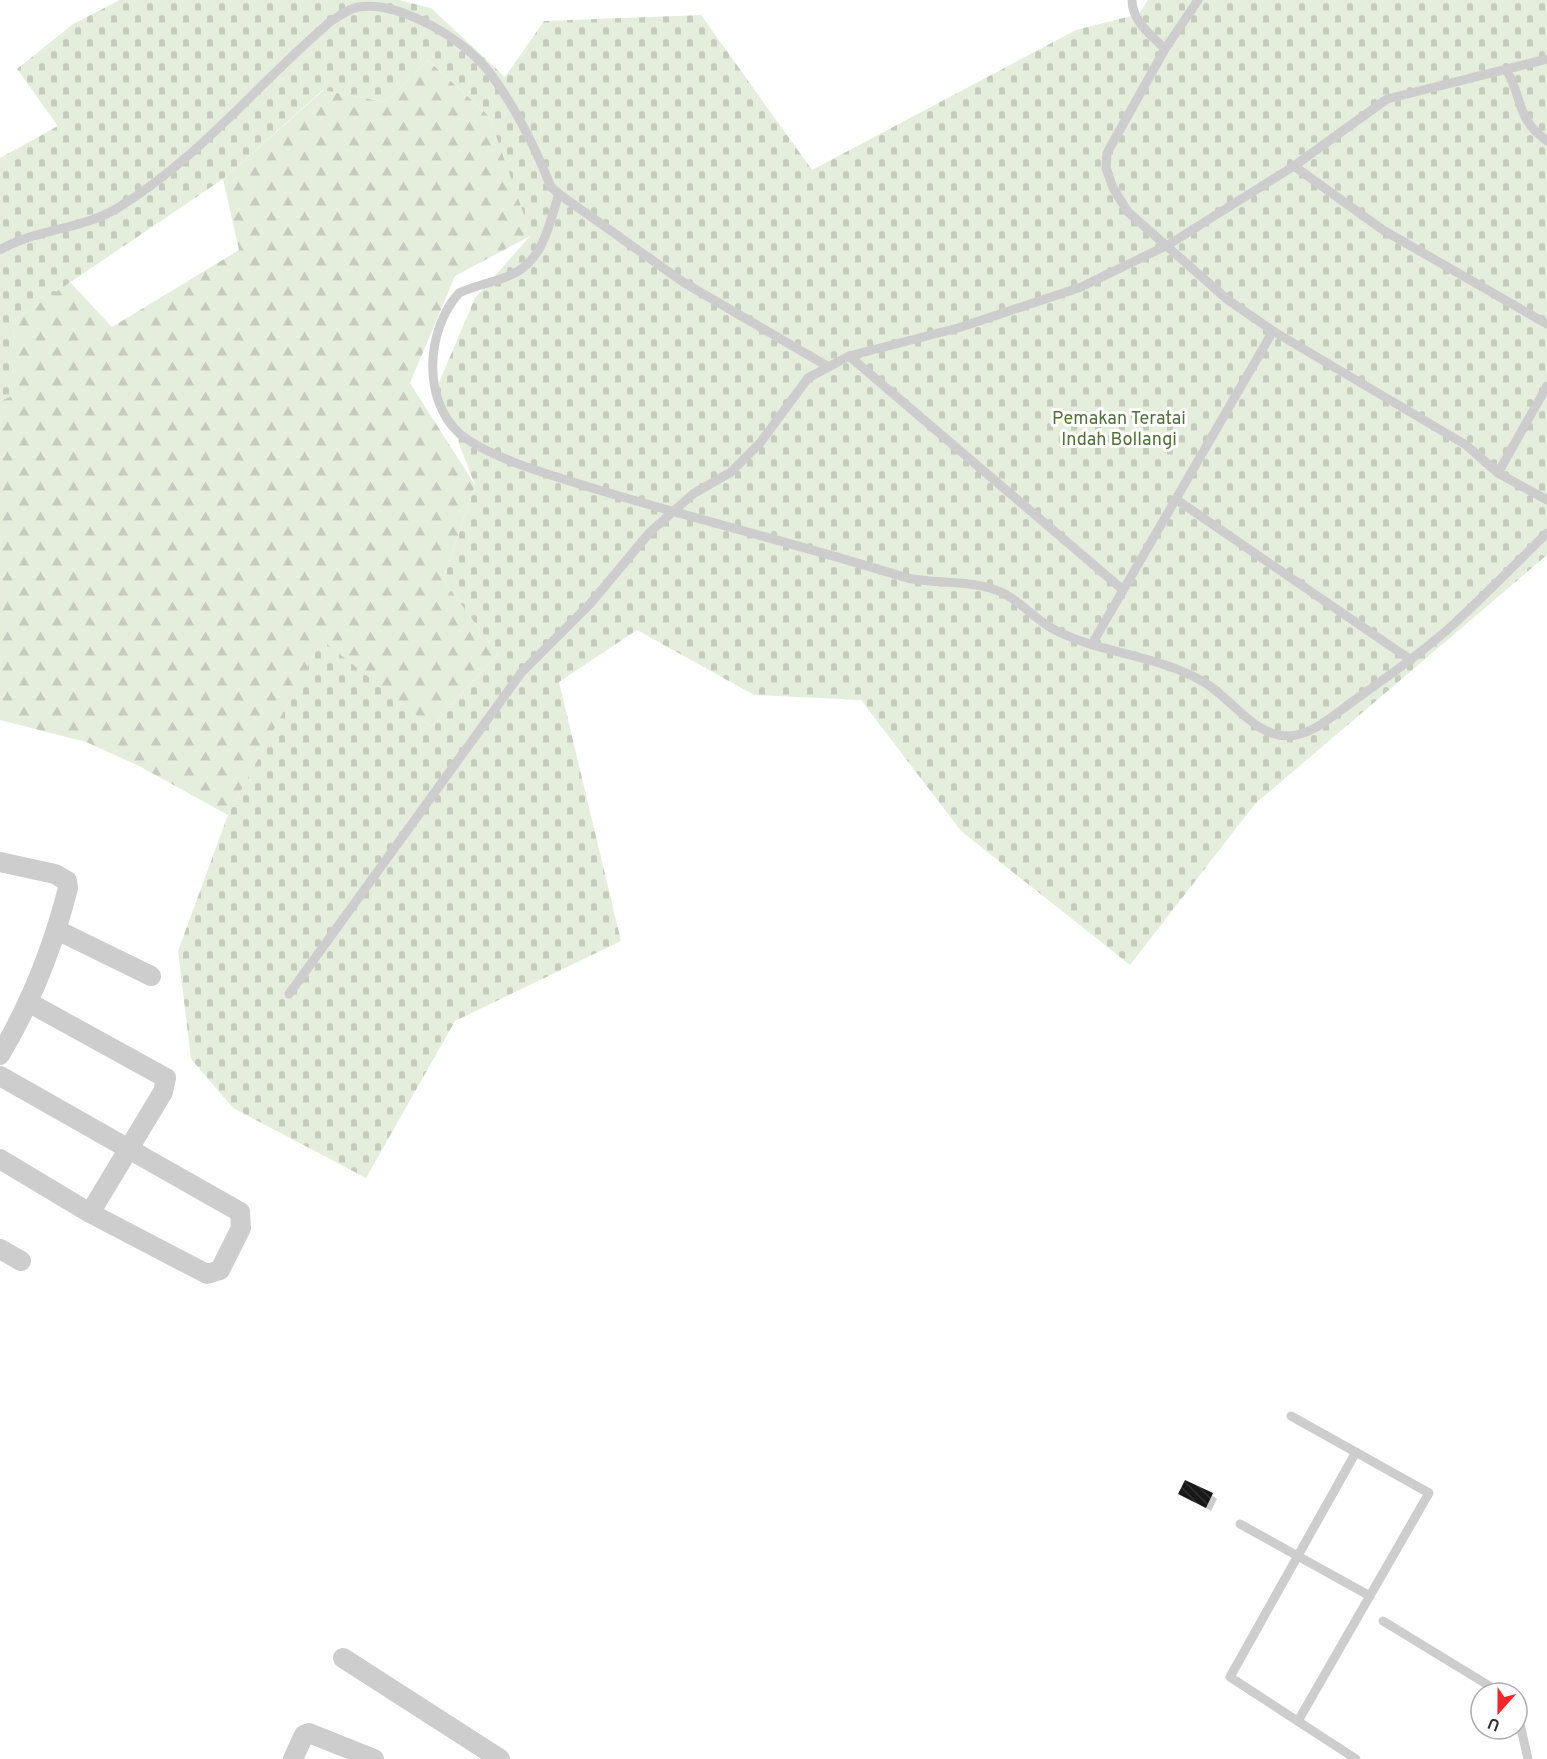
<svg xmlns="http://www.w3.org/2000/svg" width="1547" height="1759" font-family="Overpass,sans-serif">
<defs>
<pattern id="forest-firs" width="22" height="20" patternUnits="userSpaceOnUse" patternTransform="scale(1.5)"><rect width="22" height="20" fill="#e5eedd"/><path d="M5 1l3.5 6h-7zM16 11l3.5 6h-7z" fill="#c5ccbe"/></pattern>
<pattern id="cemetery-stones" width="16" height="16" patternUnits="userSpaceOnUse" patternTransform="scale(1.5)"><rect width="16" height="16" fill="#e5eedd"/><path d="M2 7V4a2 2 0 0 1 4 0v3zM10 15v-3a2 2 0 0 1 4 0v3z" fill="#c5ccbe"/></pattern>
<pattern id="building-back-hatch" width="6" height="6" patternUnits="userSpaceOnUse" patternTransform="scale(1.5)"><rect width="6" height="6" fill="#171717"/><path d="M-1 5l2 2M0 0l6 6M5-1l2 2" fill="none" stroke="#303030"/></pattern>
</defs>
<rect width="100%" height="100%" fill="#fff"/>
<!-- forest -->
<path fill="url(#forest-firs)" d="M428,60L489,116L532,235L455,276L410,383L475,485L443,580L498,654L431,727L322,641L228,815L139,766L86,742L0,720V401L14,395L13,321L70,282L112,327L239,250L223,179L324,90L385,102Z"/>
<!-- cemetery -->
<path fill="url(#cemetery-stones)" d="M120,0H399L431,8L505,77L544,21L701,15L812,170L1076,30L1139,14L1148,0H1547V555L1255,804L1130,965L961,831L861,700L754,695L637,630L559,682L621,941L455,1021L366,1178L233,1108L191,1059L178,951L228,815L322,640L431,727L498,654L443,580L475,485L437,387L475,298L531,235L489,116L428,60L385,102L323,90L223,179L13,321L15,395L0,401V158L58,126L17,69L73,24Z"/>
<!-- shadow -->
<path fill="#0003" d="M1180,1494L1212,1495L1217,1499L1211,1511Z"/>
<!-- building -->
<path fill="url(#building-back-hatch)" d="M1185,1480L1213,1493L1206,1508L1178,1494Z"/>
<g fill="none" stroke-linecap="round" stroke-linejoin="round">
<!-- service -->
<g stroke="#cdcdcd" stroke-width="9">
<path d="M1132,0C1132,21 1151,35 1165,49"/>
<path d="M1198,0L1165,49L1107,153L1106,168L1113,188L1128,212L1228,300L1273,331L1466,445L1498,473L1547,500"/>
<path d="M1507,71C1524,101 1515,117 1547,141"/>
<path d="M1294,166L1383,230L1547,324"/>
<path d="M559,194L683,282L827,366"/>
<path d="M0,250C35,229 80,230 116,209C198,160 258,83 330,22C339,16 348,9 358,7C400,0 467,41 490,73C516,108 535,147 551,187L559,194C549,223 545,258 513,274C496,282 476,285 459,293C426,330 422,399 459,433C486,457 554,476 589,487C694,519 802,545 907,578C935,584 966,580 993,589C1017,596 1034,620 1057,631C1103,654 1157,655 1202,681C1231,697 1253,736 1288,736C1311,736 1334,715 1352,702C1387,677 1423,652 1456,622C1487,593 1517,563 1547,533"/>
<path d="M849,356L1122,589"/>
<path d="M1498,473L1547,386"/>
<path d="M1177,500L1411,660"/>
<path d="M1092,644L1273,331"/>
<path d="M289,994L521,673L590,604L650,532L693,494L731,472L760,443L808,378L849,356L958,328L1081,287L1168,245L1294,166L1387,99L1547,59"/>
<path d="M1291,1416L1429,1493L1298,1721"/>
<path d="M1356,1452L1230,1677L1356,1759"/>
<path d="M1240,1524L1370,1596"/>
<path d="M1383,1621L1501,1693"/>
<path d="M1517,1711L1528,1759"/>
</g>
<!-- minor -->
<g stroke="#cdcdcd" stroke-width="20">
<path d="M0,862L55,874L67,881L68,888C53,947 31,1003 0,1055"/>
<path d="M57,930L151,976"/>
<path d="M28,1002L166,1078L163,1092L90,1213"/>
<path d="M0,1076L240,1212L241,1228L220,1270L207,1274L90,1213L0,1159"/>
<path d="M0,1249L21,1261"/>
<path d="M343,1658L500,1759"/>
<path d="M293,1759L304,1735L309,1733L374,1759"/>
</g>
</g>
<g text-anchor="middle" dominant-baseline="central" stroke-width="6" stroke-linejoin="round" paint-order="stroke">
<!-- park labels -->
<g font-size="18" fill="#517039" stroke="#fff">
<text x="1119" y="419">Pemakan Teratai<tspan x="1119" dy="21">Indah Bollangi</tspan></text>
</g>
</g>
<!-- north arrow -->
<g transform="translate(1499 1711) rotate(201)"><circle r="28" fill="#ffffff" stroke="#acacac" stroke-width="1.5"/>
<path d="M0-4.5L10 22L0 15L-10 22Z" fill="#f4252c"/>
<text y="-9" font-size="16" font-weight="bold" text-anchor="middle" fill="#303030">U</text>
</g>
</svg>
